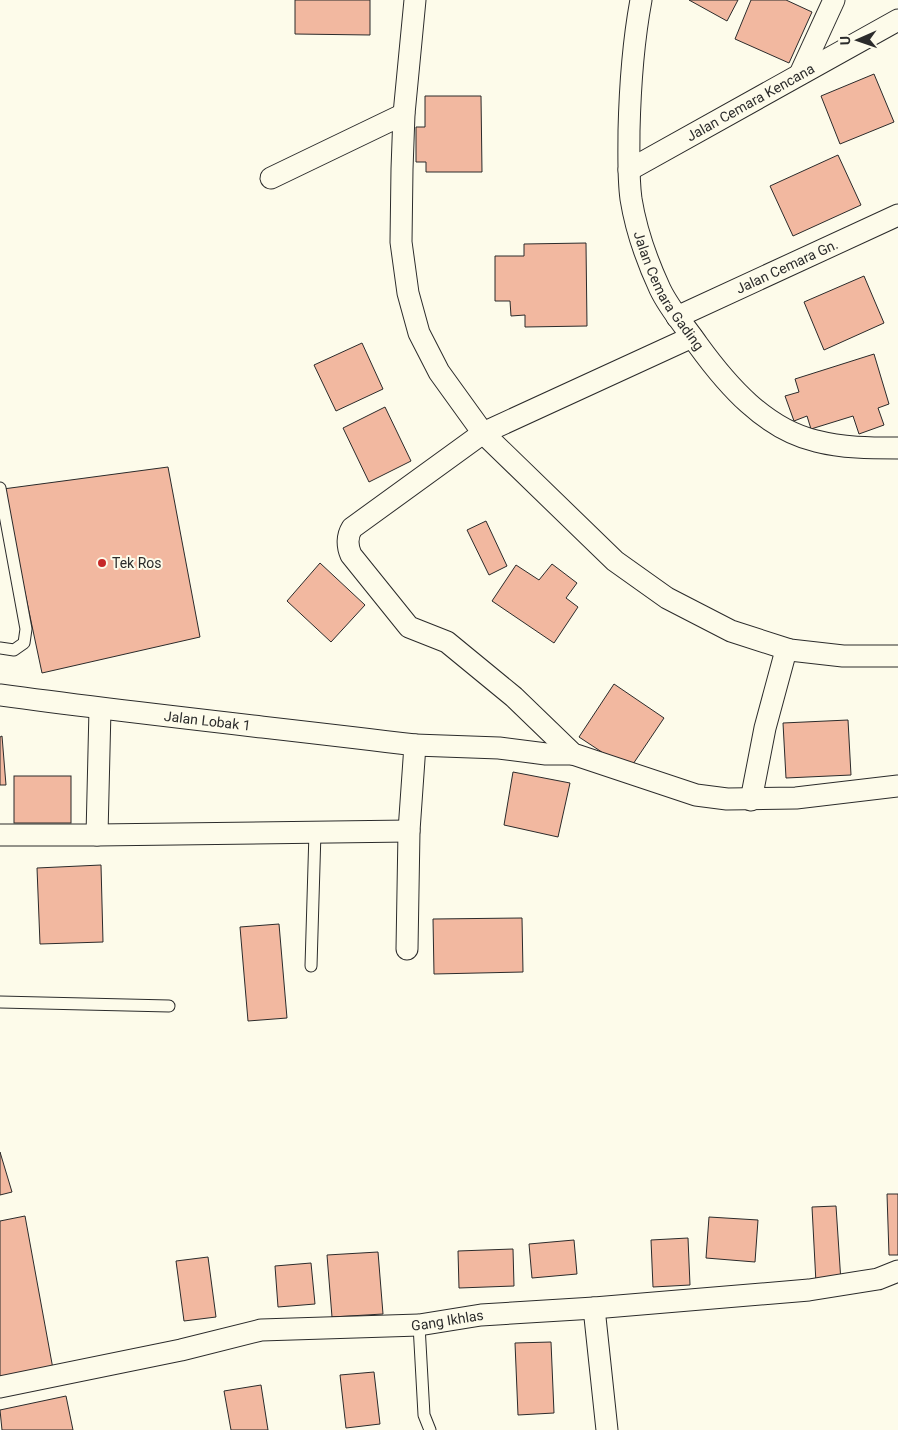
<svg xmlns="http://www.w3.org/2000/svg" width="898" height="1430" font-family="Roboto,sans-serif">
<rect width="100%" height="100%" fill="#fdfbea"/>
<!-- building -->
<g fill="#f2b8a0" stroke="#2b2b2b">
<path d="M295,0H370V35L295,34Z"/>
<path d="M689,0H738L727,21Z"/>
<path d="M751,0H786L812,12L789,63L735,39Z"/>
<path d="M874,74L894,122L840,144L821,96Z"/>
<path d="M425,96H481L482,172H426V162H416V127H425Z"/>
<path d="M838,155L861,205L793,236L770,186Z"/>
<path d="M586,243L587,326L525,327V315L511,316L510,301H495V256H524V244Z"/>
<path d="M864,276L884,323L824,350L804,302Z"/>
<path d="M362,343L383,389L336,411L314,365Z"/>
<path d="M874,354L889,404L878,408L884,425L859,434L853,416L811,429L807,416L794,421L785,396L799,392L795,379Z"/>
<path d="M385,407L411,461L369,482L343,428Z"/>
<path d="M168,467L200,637L42,673L3,489Z"/>
<path d="M486,521L507,566L489,575L467,530Z"/>
<path d="M320,563L365,605L331,642L287,601Z"/>
<path d="M552,564L577,583L566,598L578,607L554,643L492,601L516,565L539,580Z"/>
<path d="M614,684L664,718L629,770L579,737Z"/>
<path d="M848,720L851,775L786,778L783,723Z"/>
<path d="M2,736L6,785H0V737Z"/>
<path d="M513,772L570,783L558,837L504,825Z"/>
<rect x="14" y="776" width="57" height="47"/>
<path d="M101,865L103,942L40,944L37,868Z"/>
<path d="M522,918L523,972L434,974L433,919Z"/>
<path d="M279,924L287,1018L248,1021L240,927Z"/>
<path d="M0,1152L12,1192L0,1195Z"/>
<path d="M887,1194H898V1255H889Z"/>
<path d="M836,1206L841,1282L816,1283L812,1207Z"/>
<path d="M25,1216L53,1369L0,1379V1221Z"/>
<path d="M709,1217L758,1220L755,1262L706,1258Z"/>
<path d="M688,1238L690,1285L653,1287L651,1240Z"/>
<path d="M574,1240L577,1274L532,1278L529,1244Z"/>
<path d="M513,1249L514,1286L459,1288L458,1251Z"/>
<path d="M378,1252L383,1314L332,1317L327,1255Z"/>
<path d="M208,1257L216,1317L184,1321L176,1261Z"/>
<path d="M311,1263L315,1304L278,1307L275,1266Z"/>
<path d="M551,1342L554,1413L518,1415L515,1343Z"/>
<path d="M374,1372L380,1424L346,1428L340,1375Z"/>
<path d="M261,1385L268,1430H231L224,1391Z"/>
<path d="M66,1396L73,1430H2L0,1410Z"/>
</g>
<g fill="none" stroke-linecap="round" stroke-linejoin="round">
<!-- lane casing -->
<g stroke="#2b2b2b" stroke-width="13">
<g id="lane">
<path d="M0,488L26,629L24,643L14,650L0,648"/>
<path d="M311,966L315,832"/>
<path d="M0,1002L169,1006"/>
<path d="M419,1325L424,1415L430,1430"/>
</g>
</g>
<!-- street casing -->
<g stroke="#2b2b2b" stroke-width="23">
<g id="street">
<path d="M415,0L404,114L402,169L401,242L408,293L419,333L439,372L483,433L615,561L667,598L731,631L790,650L843,656H898"/>
<path id="s1" d="M641,0C633,43 630,87 629,131C629,154 628,177 631,199C636,230 647,261 660,289C670,310 685,326 698,345C727,385 765,429 816,441C843,448 870,448 898,448"/>
<path d="M800,74L834,0"/>
<path id="s2" d="M629,170L898,20"/>
<path d="M271,178L404,114"/>
<path id="s3" d="M677,317L898,215"/>
<path d="M692,337L483,433L352,528C347,536 347,546 351,555L409,627L447,642L514,697L573,754L696,795L727,799L796,798L898,786"/>
<path id="s4" d="M0,695C138,714 276,728 415,745L409,831L407,949"/>
<path d="M415,745L499,748L546,754H573"/>
<path d="M751,800L765,728L785,654L790,650"/>
<path d="M0,835H97L100,709"/>
<path d="M97,835L409,831"/>
<path d="M594,1308L607,1430"/>
<path id="s5" d="M0,1387L181,1350L261,1330L419,1325L481,1315L594,1308L809,1290L878,1279L898,1271"/>
</g>
</g>
<!-- lane -->
<use href="#lane" stroke="#fdfbea" stroke-width="11"/>
<!-- street -->
<use href="#street" stroke="#fdfbea" stroke-width="21"/>
</g>
<!-- markers -->
<circle fill="#c62828" stroke="#fdfbea" stroke-width="2" cx="102" cy="563" r="5"/>
<g text-anchor="middle" dominant-baseline="central" stroke-width="4" stroke-linejoin="round" paint-order="stroke">
<!-- street labels -->
<g font-size="14" fill="#2b2b2b" stroke="#fdfbea">
<text stroke="none"><textPath href="#s2" startOffset="139">Jalan Cemara Kencana</textPath></text>
<text stroke="none"><textPath href="#s3" startOffset="121">Jalan Cemara Gn.</textPath></text>
<text stroke="none"><textPath href="#s1" startOffset="300">Jalan Cemara Gading</textPath></text>
<text stroke="none"><textPath href="#s4" startOffset="209">Jalan Lobak 1</textPath></text>
<text stroke="none"><textPath href="#s5" startOffset="454">Gang Ikhlas</textPath></text>
</g>
<!-- poi labels -->
<g font-size="14" fill="#2b2b2b" stroke="#fdfbea" text-anchor="start">
<text x="112" y="563">Tek Ros</text>
</g>
</g>
<!-- north arrow -->
<g transform="translate(858 40) rotate(268)" stroke="#fdfbea" stroke-width="4" paint-order="stroke">
<path d="M0-4L9 19L0 12L-9 19Z" fill="#2b2b2b"/>
<text y="-8" font-size="14" font-weight="bold" text-anchor="middle" fill="#2b2b2b">U</text>
</g>
</svg>
